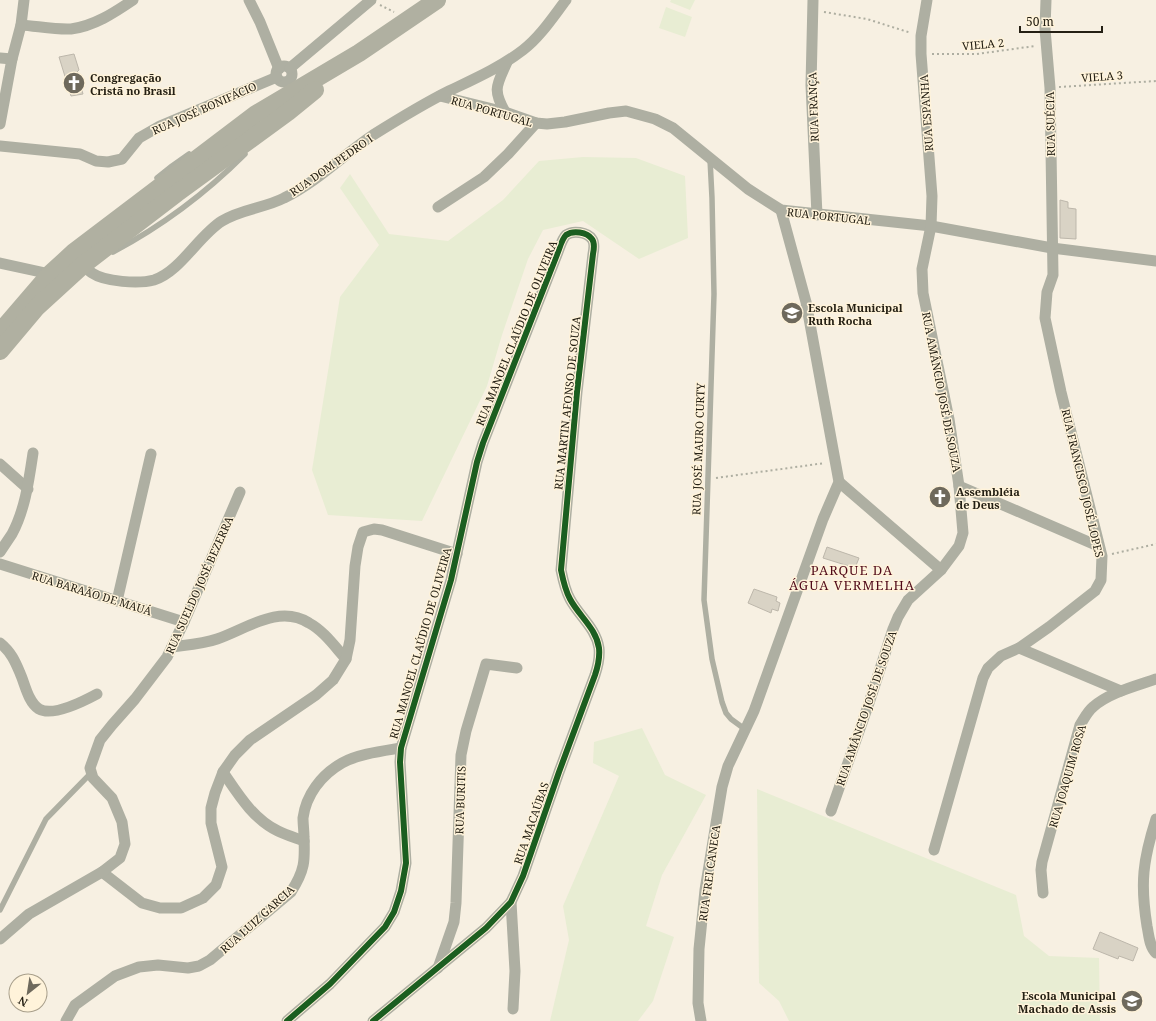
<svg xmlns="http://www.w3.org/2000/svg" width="1156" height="1021" font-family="'Noto Serif',serif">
<rect width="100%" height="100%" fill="#f7f0e2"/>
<!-- green -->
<g fill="#e8edd3">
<path d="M671,0H695L690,10L670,2Z"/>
<path d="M666,7L692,17L685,37L659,28Z"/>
<path d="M583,157L636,158L685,176L688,238L639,259L583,221L543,230L528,259L502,335L487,386L422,521L328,515L312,470L340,297L379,245L340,188L350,174L389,234L448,241L503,200L539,161Z"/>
<path d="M642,728L665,775L706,795L662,875L646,926L674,937L653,1001L638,1021H550L569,940L563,906L619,776L593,763L594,742Z"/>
<path d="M757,789L1016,895L1024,936L1049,956L1099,958L1100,1021H789L779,1001L759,983Z"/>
</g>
<!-- building -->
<g fill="#d9d3c5" stroke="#bdb7ab">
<path d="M74,54L79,70L77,72L83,94L71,96L59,57Z"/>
<path d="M1060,200L1068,202V208L1076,209V239L1060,238Z"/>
<path d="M827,547L859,558L855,568L823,558Z"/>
<path d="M754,589L777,597L776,601L780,603L778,611L772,609L771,613L748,603Z"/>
<path d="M1100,932L1138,948L1133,961L1119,956L1118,959L1093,949Z"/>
</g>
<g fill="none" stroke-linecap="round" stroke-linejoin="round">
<!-- path -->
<g stroke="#aeaea1" stroke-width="2" stroke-dasharray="2 3" stroke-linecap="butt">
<path d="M380,5L394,12"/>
<path d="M824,12L867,19L911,33"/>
<path d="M932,54H977L1035,46"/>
<path d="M1059,87L1156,81"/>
<path d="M716,478L825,463"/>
<path d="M1112,554L1156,544"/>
</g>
<!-- lane -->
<g stroke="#aeafa2" stroke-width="5.5">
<path d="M710,159L712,198L714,294L704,600L712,659L722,702L726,713L731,719L746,730"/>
<path d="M157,178L172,166L189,154"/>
<path d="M113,252C162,226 206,193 245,154"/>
<path d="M0,910L46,819L91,773"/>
</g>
<!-- street -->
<g stroke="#aeafa2" stroke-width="11">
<path d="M249,0L260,22L279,69"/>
<path d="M813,0L811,85L817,215"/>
<path d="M21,25C36,26 57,30 71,29C94,26 114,13 133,0"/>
<path d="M0,58L12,59"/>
<circle cx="284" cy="74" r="8"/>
<path d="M290,68L371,0"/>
<path d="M440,96L505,112L536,123L547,124L565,122L609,113L626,111L655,119L673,128L748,189L781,210L931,226L1052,248L1156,261"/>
<path d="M505,112C492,89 497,85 507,62"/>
<path d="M0,124L12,59L21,25L24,0"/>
<path d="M0,146L80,154L96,161L108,162L122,159L139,138L160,126L277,77"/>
<path d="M438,207L484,177L508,154L536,123"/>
<path d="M0,263L50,274"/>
<path d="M83,265C86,267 89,271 92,273C105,282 139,284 154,280C180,272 199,235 222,221C241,209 265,208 284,198C317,182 343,155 373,135C397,120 423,104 449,91C474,79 501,67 523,50C540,37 553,17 566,0"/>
<path d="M0,464L28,489"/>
<path d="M839,482L941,570"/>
<path d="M959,486L1098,546"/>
<path d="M0,552C4,546 8,540 12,534C25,510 29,480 33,453"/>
<path d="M0,564L184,622"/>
<path d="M117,601L151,454"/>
<path d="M0,643C11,652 15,661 20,673C25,684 28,702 39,709C53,717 84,701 97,694"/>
<path d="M172,647C187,645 203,644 217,639C246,629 279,604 309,623C324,631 335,647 346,659"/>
<path d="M1019,648L1121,691"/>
<path d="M223,772C238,794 253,819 278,831C286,835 296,838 304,841"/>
<path d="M831,811L869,703L893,629L898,617L908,600L941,570L959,546L963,533L959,486L949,419L923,293L922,269L931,226L932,196L921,54V36L927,0"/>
<path d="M1156,819C1143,860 1140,883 1147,926C1149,935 1149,946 1156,953"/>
<path d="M934,850L983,678L988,668L1001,656L1019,648L1049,627L1095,591L1101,580L1102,556L1061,392L1045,318L1047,292L1053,275L1050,88L1045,29L1046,0"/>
<path d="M102,872L142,903L160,908H181L203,898L216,885L222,867L211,823V808L215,793L223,772L235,755L250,740L316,695L333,680L346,659L350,640L355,566L358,547L363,532L374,529L382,530L457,554"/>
<path d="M1043,893L1041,870L1042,862L1080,725C1084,719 1087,712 1093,707C1108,693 1136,686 1156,679"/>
<path d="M511,902L515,971L513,1009"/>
<path d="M0,939L29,914L102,872L120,858L125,844L122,822L112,798L93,778L90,768L100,740L112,725L135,699L167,657L184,622L240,492"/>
<path d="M438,968L454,922L456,903L461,755L466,731L486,664L517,668"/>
<path d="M66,1021L75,1005L115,976L139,967L158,965L188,968L199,966L210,960L291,892C305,870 305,861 304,837C304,831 303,824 303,818C306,795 321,775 342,763C358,754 383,751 401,748"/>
<path d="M287,1021L330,984L385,927L394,912L401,891L406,863L400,762L401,748L451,580L477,462L483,443L558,252C560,247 562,239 566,235C573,230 587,232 592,239C595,243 594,249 593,254L577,392L561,570C563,580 565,590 570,599C579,616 596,628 599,648C600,657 598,666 595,675L559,772L523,876L511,902L486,928L373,1021"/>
<path d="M701,1021L698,1003L699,949L705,890L722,787L728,766L754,711L823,519L839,482L806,302L781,210"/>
</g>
<!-- primary -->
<g stroke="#b0b0a1" stroke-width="18">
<path d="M0,332L50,274L74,252L256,114L359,53L437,0"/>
<path d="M0,351L37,307L83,265L177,193L288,112L315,90"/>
</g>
<!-- cycleway casing -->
<g stroke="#fff3da" stroke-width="8">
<path id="cycleway" d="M287,1021L330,984L385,927L394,912L401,891L406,863L400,762L401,748L451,580L477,462L483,443L558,252C560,247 562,239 566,235C573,230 587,232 592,239C595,243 594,249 593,254L577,392L561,570C563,580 565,590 570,599C579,616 596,628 599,648C600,657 598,666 595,675L559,772L523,876L511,902L486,928L373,1021"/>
</g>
<!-- cycleway -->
<use href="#cycleway" stroke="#1b5e20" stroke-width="6"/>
</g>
<!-- icons -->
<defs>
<g id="church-disc" transform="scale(1.15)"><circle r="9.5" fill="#6e695c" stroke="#fff3da"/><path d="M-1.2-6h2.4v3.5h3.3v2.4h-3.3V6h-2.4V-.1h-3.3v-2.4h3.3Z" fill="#fff"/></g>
<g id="school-disc" transform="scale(1.15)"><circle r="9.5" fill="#6e695c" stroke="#fff3da"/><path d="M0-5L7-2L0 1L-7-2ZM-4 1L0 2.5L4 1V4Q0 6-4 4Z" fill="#fff"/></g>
</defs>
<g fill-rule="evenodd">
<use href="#church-disc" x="74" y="83"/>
<use href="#school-disc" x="792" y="313"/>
<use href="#church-disc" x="940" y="497"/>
<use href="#school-disc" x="1132" y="1001"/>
</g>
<g text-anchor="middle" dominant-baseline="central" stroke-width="3" stroke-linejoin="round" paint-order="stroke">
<!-- street labels -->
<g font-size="11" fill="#252014" stroke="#fff3da">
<text transform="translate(983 44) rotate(-5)">VIELA 2</text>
<text transform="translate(1102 76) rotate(-4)">VIELA 3</text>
<text transform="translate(813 107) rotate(-92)">RUA FRANÇA</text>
<text transform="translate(204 108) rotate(-24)">RUA JOSÉ BONIFÁCIO</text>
<text transform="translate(492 111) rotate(16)">RUA PORTUGAL</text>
<text transform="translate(926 113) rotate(-94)">RUA ESPANHA</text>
<text transform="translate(1050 124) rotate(-91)">RUA SUÉCIA</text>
<text transform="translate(331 165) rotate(-35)">RUA DOM PEDRO I</text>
<text transform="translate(829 216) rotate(6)">RUA PORTUGAL</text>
<text transform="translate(516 333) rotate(-68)">RUA MANOEL CLAÚDIO DE OLIVEIRA</text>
<text transform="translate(942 392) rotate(79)">RUA AMÂNCIO JOSÉ DE SOUZA</text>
<text transform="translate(567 403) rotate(-84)">RUA MARTIN AFONSO DE SOUZA</text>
<text transform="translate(698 449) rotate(-88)">RUA JOSÉ MAURO CURTY</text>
<text transform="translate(1083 483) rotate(77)">RUA FRANCISCO JOSÉ LOPES</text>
<text transform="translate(199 585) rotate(-66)">RUA SUELDO JOSÉ BEZERRA</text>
<text transform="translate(92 593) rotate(17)">RUA BARAÃO DE MAUÁ</text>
<text transform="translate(420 643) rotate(-74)">RUA MANOEL CLAÚDIO DE OLIVEIRA</text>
<text transform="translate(866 708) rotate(-71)">RUA AMÂNCIO JOSÉ DE SOUZA</text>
<text transform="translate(1067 776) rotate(-74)">RUA JOAQUIM ROSA</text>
<text transform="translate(460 800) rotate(-88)">RUA BURITIS</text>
<text transform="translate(531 823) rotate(-71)">RUA MACAÚBAS</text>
<text transform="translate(709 873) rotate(-82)">RUA FREI CANECA</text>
<text transform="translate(257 919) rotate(-42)">RUA LUIZ GARCIA</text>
</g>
<!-- poi labels -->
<g font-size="11" font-weight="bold" fill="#252014" stroke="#fff3da" text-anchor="start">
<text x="90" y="77">Congregação<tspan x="90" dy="13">Cristã no Brasil</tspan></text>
<text x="808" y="307">Escola Municipal<tspan x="808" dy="13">Ruth Rocha</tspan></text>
<text x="956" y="491">Assembléia<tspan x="956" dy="13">de Deus</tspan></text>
<text x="1116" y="995" text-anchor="end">Escola Municipal<tspan x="1116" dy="13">Machado de Assis</tspan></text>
</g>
<!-- quarter labels -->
<g font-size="13" letter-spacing="1" fill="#500a19" stroke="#fff3da">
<text x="852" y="570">PARQUE DA<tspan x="852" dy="15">ÁGUA VERMELHA</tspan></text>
</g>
</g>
<!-- north arrow -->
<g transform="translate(28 993) rotate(210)"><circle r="19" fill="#fff3da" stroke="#a89f8b"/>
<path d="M0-3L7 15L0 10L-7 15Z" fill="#6e695c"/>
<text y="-6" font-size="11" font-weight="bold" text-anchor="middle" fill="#252014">N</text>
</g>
<!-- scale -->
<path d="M1020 26v6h82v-6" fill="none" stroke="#252014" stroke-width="2"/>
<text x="1026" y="26" font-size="12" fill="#252014" stroke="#fff3da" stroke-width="3" paint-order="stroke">50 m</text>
</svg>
